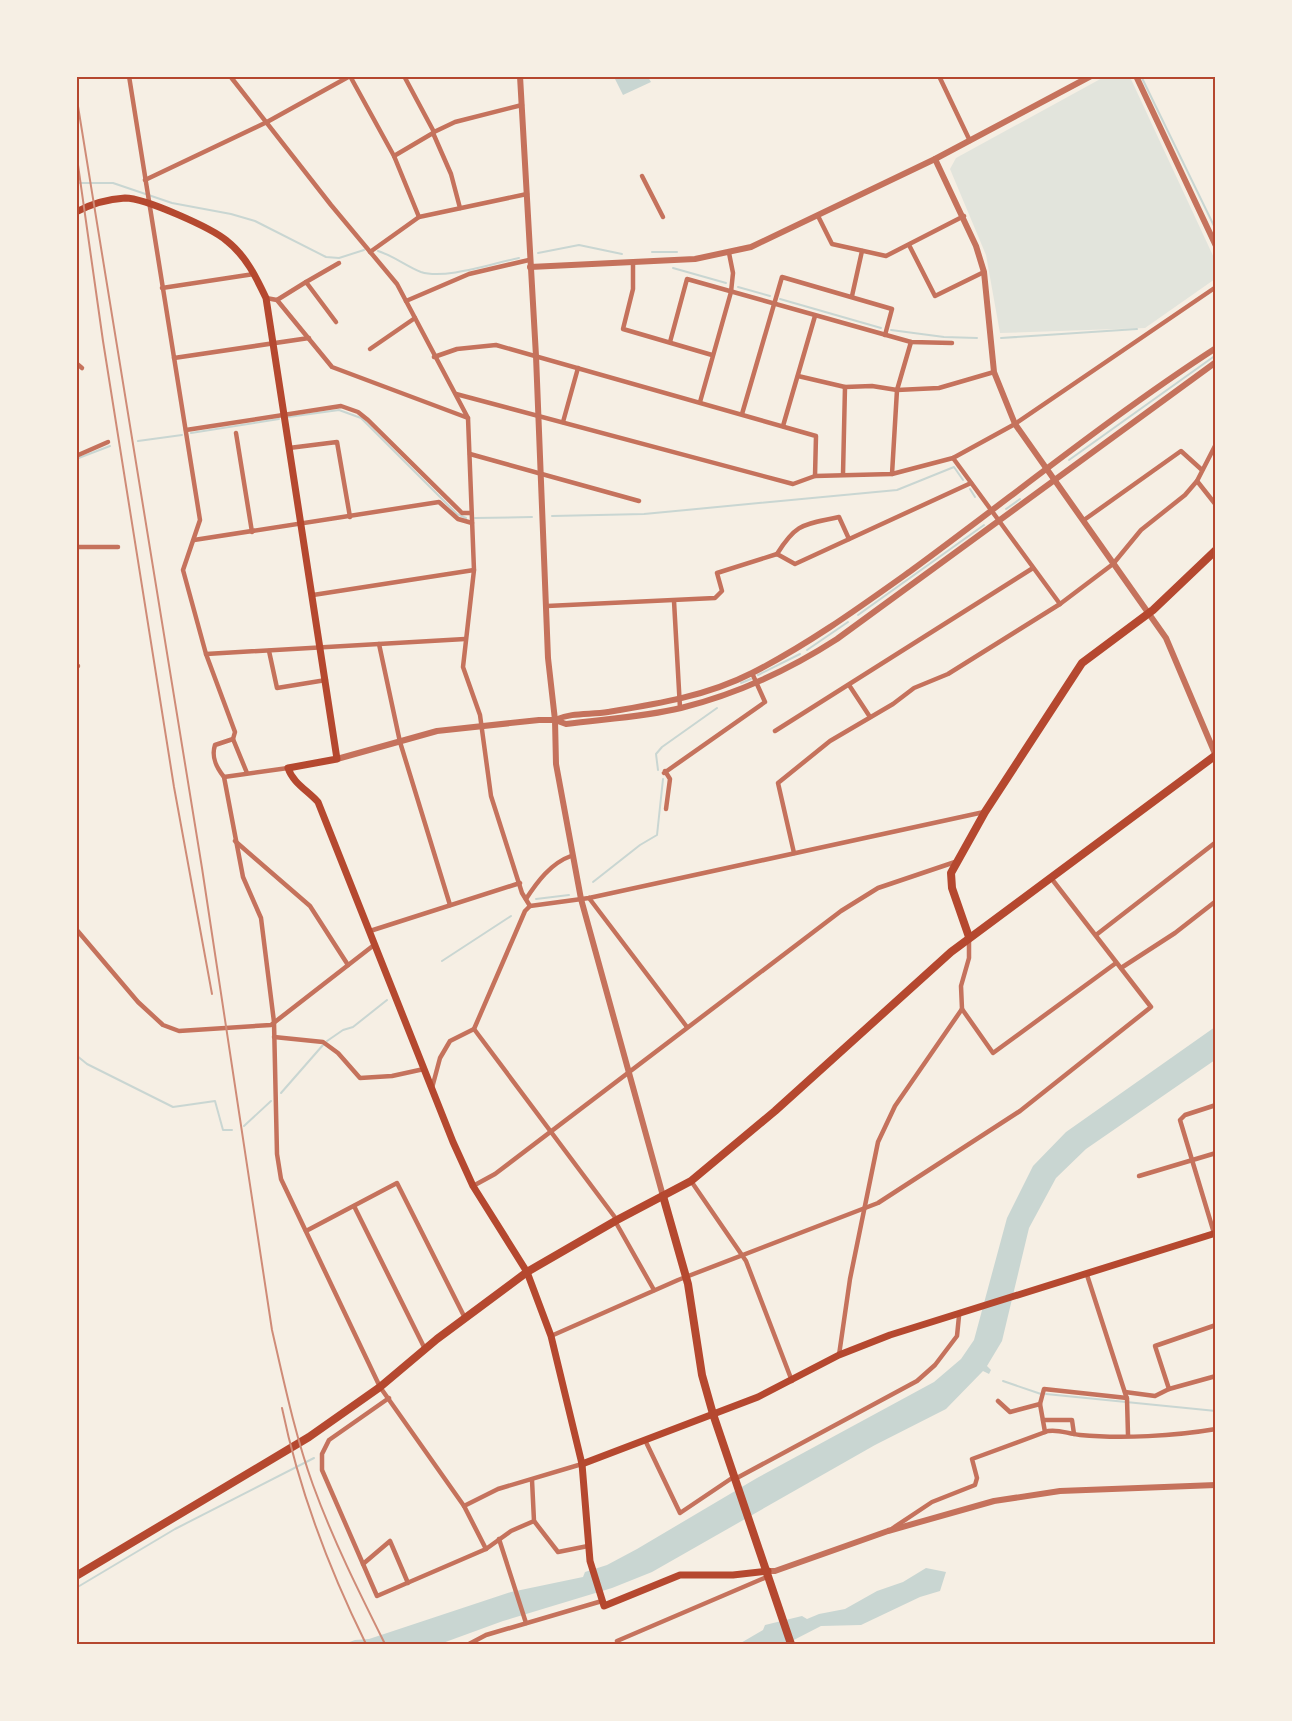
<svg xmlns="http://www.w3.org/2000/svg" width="1292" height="1721" font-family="Signika,sans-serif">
<rect width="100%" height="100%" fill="#f6efe4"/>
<!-- green -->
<path fill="#e2e4dc" d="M1104,77H1130L1215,260V279L1145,328L1000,333L986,255L950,169L956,158Z"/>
<!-- water -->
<g fill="#c9d6d2">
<path d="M614,77H648L651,82L623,95Z"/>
<path d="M1215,1027V1060L1086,1149L1056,1178L1029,1228L1002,1341L987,1366L991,1370L989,1374L983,1371L946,1409L875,1445L652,1572L612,1588L503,1621L440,1644H344L355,1640L369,1639L511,1592L583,1577L585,1572L607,1565L637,1549L757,1478L934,1382L961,1359L974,1340L1007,1218L1033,1166L1066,1132Z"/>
<path d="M926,1568L946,1572L940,1591L920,1597L861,1625L821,1626L786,1644H739L763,1630L765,1625L802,1616L807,1619L819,1614L845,1609L877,1591L903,1582Z"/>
</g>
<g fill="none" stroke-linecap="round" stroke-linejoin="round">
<!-- stream -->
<g stroke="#c9d6d2" stroke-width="2">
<path d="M1141,76L1216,230"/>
<path d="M76,183H113L172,203L231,214L255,221L326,257L339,258L364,250"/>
<path d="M378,251C394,256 406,266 421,272C445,280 493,263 519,258"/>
<path d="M652,252H677"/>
<path d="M538,253L579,245L622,254"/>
<path d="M673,268L726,283"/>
<path d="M738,287L770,296"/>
<path d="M780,299L881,328"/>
<path d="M891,330L944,337L977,338"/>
<path d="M1001,338L1137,329"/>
<path d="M288,417L339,410L361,418L457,514L466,518"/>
<path d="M191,433L279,419"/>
<path d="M138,441L182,435"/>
<path d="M76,459L110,446"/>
<path d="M1069,460L1216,355"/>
<path d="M970,489L975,497"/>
<path d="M1006,509L1020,499"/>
<path d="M552,516L644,514L897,490L954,467L963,480"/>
<path d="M475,518L532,517"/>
<path d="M858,615L984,525"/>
<path d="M807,650L848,622"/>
<path d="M758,675L800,654"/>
<path d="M741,683L751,679"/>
<path d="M658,770L656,754L662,747L717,708"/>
<path d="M593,882L640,845L657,835L663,779"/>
<path d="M536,899L569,895"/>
<path d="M442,961L511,916"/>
<path d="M327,1041L343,1030L353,1027L387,1000"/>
<path d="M76,1055L87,1064L173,1107L215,1101L223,1130H232"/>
<path d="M281,1093L323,1045"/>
<path d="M244,1126L271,1101"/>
<path d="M1003,1381L1041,1394"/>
<path d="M1046,1394L1216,1411"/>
<path d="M76,1588L175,1529L314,1458"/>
</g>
<!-- minor -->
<g stroke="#c5725c" stroke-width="4.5">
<path d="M129,76L200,520L183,570L206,654L235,732L233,739L247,773"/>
<path d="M230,76L331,205L397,284L468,418L474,570L463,667L480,715L491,796L522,893L530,906"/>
<path d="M350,76L394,156L419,217"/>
<path d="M404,76L434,132L455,122L522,105"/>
<path d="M939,76L970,141"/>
<path d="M433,133L451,174L460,208"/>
<path d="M394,156L433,133"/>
<path d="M642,176L663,217"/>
<path d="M145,180L267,122L350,76"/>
<path d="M818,216L832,244L886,256L964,216"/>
<path d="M909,245L935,296L984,272"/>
<path d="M370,252L419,217L527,194"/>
<path d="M633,263V289L623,329L712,355"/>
<path d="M306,282L339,263"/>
<path d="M162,288L254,274"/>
<path d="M852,296L862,251"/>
<path d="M266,298L277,300L332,367L468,418"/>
<path d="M277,300L306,282L336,322"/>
<path d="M406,301L469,274L529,260"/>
<path d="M670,342L687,279L911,342L952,343"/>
<path d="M370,349L415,318"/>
<path d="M434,357L457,349L496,345L816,436L815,476"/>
<path d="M174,358L309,338"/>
<path d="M76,363L82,368"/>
<path d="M798,376L845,387L872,386L897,390L939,388L994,372"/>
<path d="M456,394L793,484L815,476L892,474L953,458L1015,424L1216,287"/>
<path d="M700,402L731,292L733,273L729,253"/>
<path d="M742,414L782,277L892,309L885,335"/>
<path d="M563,422L578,368"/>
<path d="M783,426L815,316"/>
<path d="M186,430L341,406L358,412L368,420L462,513H471"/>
<path d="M236,433L252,532"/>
<path d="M289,448L337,442L350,517"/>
<path d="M470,454L639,501"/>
<path d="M76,456L108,442"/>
<path d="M953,458L1060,604"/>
<path d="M843,474L845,387"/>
<path d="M892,474L897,390L911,342"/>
<path d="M1197,481L1216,505"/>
<path d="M1084,520L1181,451L1202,470"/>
<path d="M194,540L439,502L458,519L472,523"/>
<path d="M76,547H118"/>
<path d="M777,554C797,522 804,525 839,517L849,539"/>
<path d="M313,595L474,570"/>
<path d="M674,601L680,708"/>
<path d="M547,606L715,598L722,591L717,573L777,554L795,564L971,483"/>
<path d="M379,644L400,742L450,905"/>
<path d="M269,651L277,688L326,680"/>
<path d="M206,654L465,639"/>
<path d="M76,666H78"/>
<path d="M849,685L870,717"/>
<path d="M775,731L1033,568"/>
<path d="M233,739L215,745C211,757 216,767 224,777L243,877L261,918L274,1022L277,1154L281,1179L380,1387L464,1506L486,1549"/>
<path d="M665,771L670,779L666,809"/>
<path d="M664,773L765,702L752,673"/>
<path d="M224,777L288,768"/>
<path d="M235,841L310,906L348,965"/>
<path d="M794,853L778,783L830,741L893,704L914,688L948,674L1060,604L1113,564L1141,530L1185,495L1197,481L1216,444"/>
<path d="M589,898L687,1027"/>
<path d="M526,899C537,882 551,863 571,856"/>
<path d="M76,929L138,1002L163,1025L179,1031L271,1025L374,945"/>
<path d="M370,931L520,883"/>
<path d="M1096,935L1216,842"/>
<path d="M1121,968L1175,933L1216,901"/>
<path d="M962,1009L993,1053L1116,963"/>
<path d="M474,1029L617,1220"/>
<path d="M274,1037L323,1042L338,1053L360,1078L392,1076L424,1069"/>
<path d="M432,1088L440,1058L450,1041L474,1029L525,911L530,906L589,898L984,812"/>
<path d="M1139,1176L1216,1153"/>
<path d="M691,1181L746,1261L792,1381"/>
<path d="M473,1186L495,1174L841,911L878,888L955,862"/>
<path d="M354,1206L425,1349"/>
<path d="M615,1221L654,1290"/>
<path d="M306,1231L397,1183L465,1318"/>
<path d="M1214,1233L1180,1120L1185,1115L1216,1105"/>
<path d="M1087,1275L1127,1399L1128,1435"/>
<path d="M551,1336L678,1280L878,1203L1020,1111L1151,1007L1051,878"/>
<path d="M839,1355L850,1279L878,1142L895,1106L962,1009L961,986L969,958V940"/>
<path d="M1169,1389L1155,1346L1216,1325"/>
<path d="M1125,1392L1155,1396L1169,1389L1216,1376"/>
<path d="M389,1398L329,1440L322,1454V1470L377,1596L486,1549L511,1531L534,1521L532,1480"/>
<path d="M998,1401L1010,1412L1040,1404L1045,1432"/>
<path d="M1040,1404L1044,1389L1127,1398"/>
<path d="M1043,1420H1072L1074,1434"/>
<path d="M645,1440L680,1513L735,1476"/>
<path d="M735,1479L917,1381L935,1365L957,1336L959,1316"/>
<path d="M464,1506L498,1489L582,1464"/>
<path d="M534,1521L558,1552L588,1546"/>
<path d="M893,1528L932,1502L975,1485L977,1478L972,1459L1048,1431C1059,1429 1068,1434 1080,1435C1121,1439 1175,1436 1216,1429"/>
<path d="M499,1539L526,1623"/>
<path d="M363,1564L390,1541L408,1583"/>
<path d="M617,1641L769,1576"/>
<path d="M469,1644L486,1635L602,1601"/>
</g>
<!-- tertiary -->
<g stroke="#c5725c" stroke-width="6">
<path d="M520,76L536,356L548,658L555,720L556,764L581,899L663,1196"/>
<path d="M1136,76L1216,246"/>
<path d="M935,159L976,246L984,272L994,372L1015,424L1166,638L1216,756"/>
<path d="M530,267L695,259L751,247L935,159L1091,76"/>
<path d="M555,720C572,712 590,715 608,712C657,704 707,696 752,673C809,644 860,607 912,570C1013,496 1111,416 1216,348"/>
<path d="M337,759L437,731L539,720H555L566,724C604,719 644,717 681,708C737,694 789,670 837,639L1216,362"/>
<path d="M768,1571H775L888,1531L994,1501L1060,1491L1216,1485"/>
</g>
<!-- secondary -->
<g stroke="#b5482f" stroke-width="7">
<path d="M76,212C91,204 108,199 125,198C145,198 212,228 227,241C246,256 256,277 266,298L337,759L288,768C293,783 307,790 318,802L453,1142L473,1186L527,1272L551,1336L582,1464L590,1561L604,1606L680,1575H733L768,1571"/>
<path d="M582,1464L758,1397L839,1355L890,1335L1216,1233"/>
</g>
<!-- primary -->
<g stroke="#b5482f" stroke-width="8">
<path d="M969,937L952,888L951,873L985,812L1082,663L1153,610L1216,550"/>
<path d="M663,1196L688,1284L702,1375L713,1414L791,1644"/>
<path d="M76,1576L309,1437L380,1387L437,1339L527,1272L617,1220L691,1181L775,1111L951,952L1216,755"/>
</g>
<!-- rail -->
<g stroke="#cf8b77" stroke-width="2">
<path d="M76,94L202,868L272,1330C284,1382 295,1435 313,1485C333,1540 359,1592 385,1644"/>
<path d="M76,151L103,341L174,787L212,994"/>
<path d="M282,1408C299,1490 329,1569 366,1644"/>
</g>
</g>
<!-- border -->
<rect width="1292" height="1721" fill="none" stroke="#f6efe4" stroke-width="156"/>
<rect x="78" y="78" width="1136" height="1565" fill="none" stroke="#b5482f" stroke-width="2"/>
</svg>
